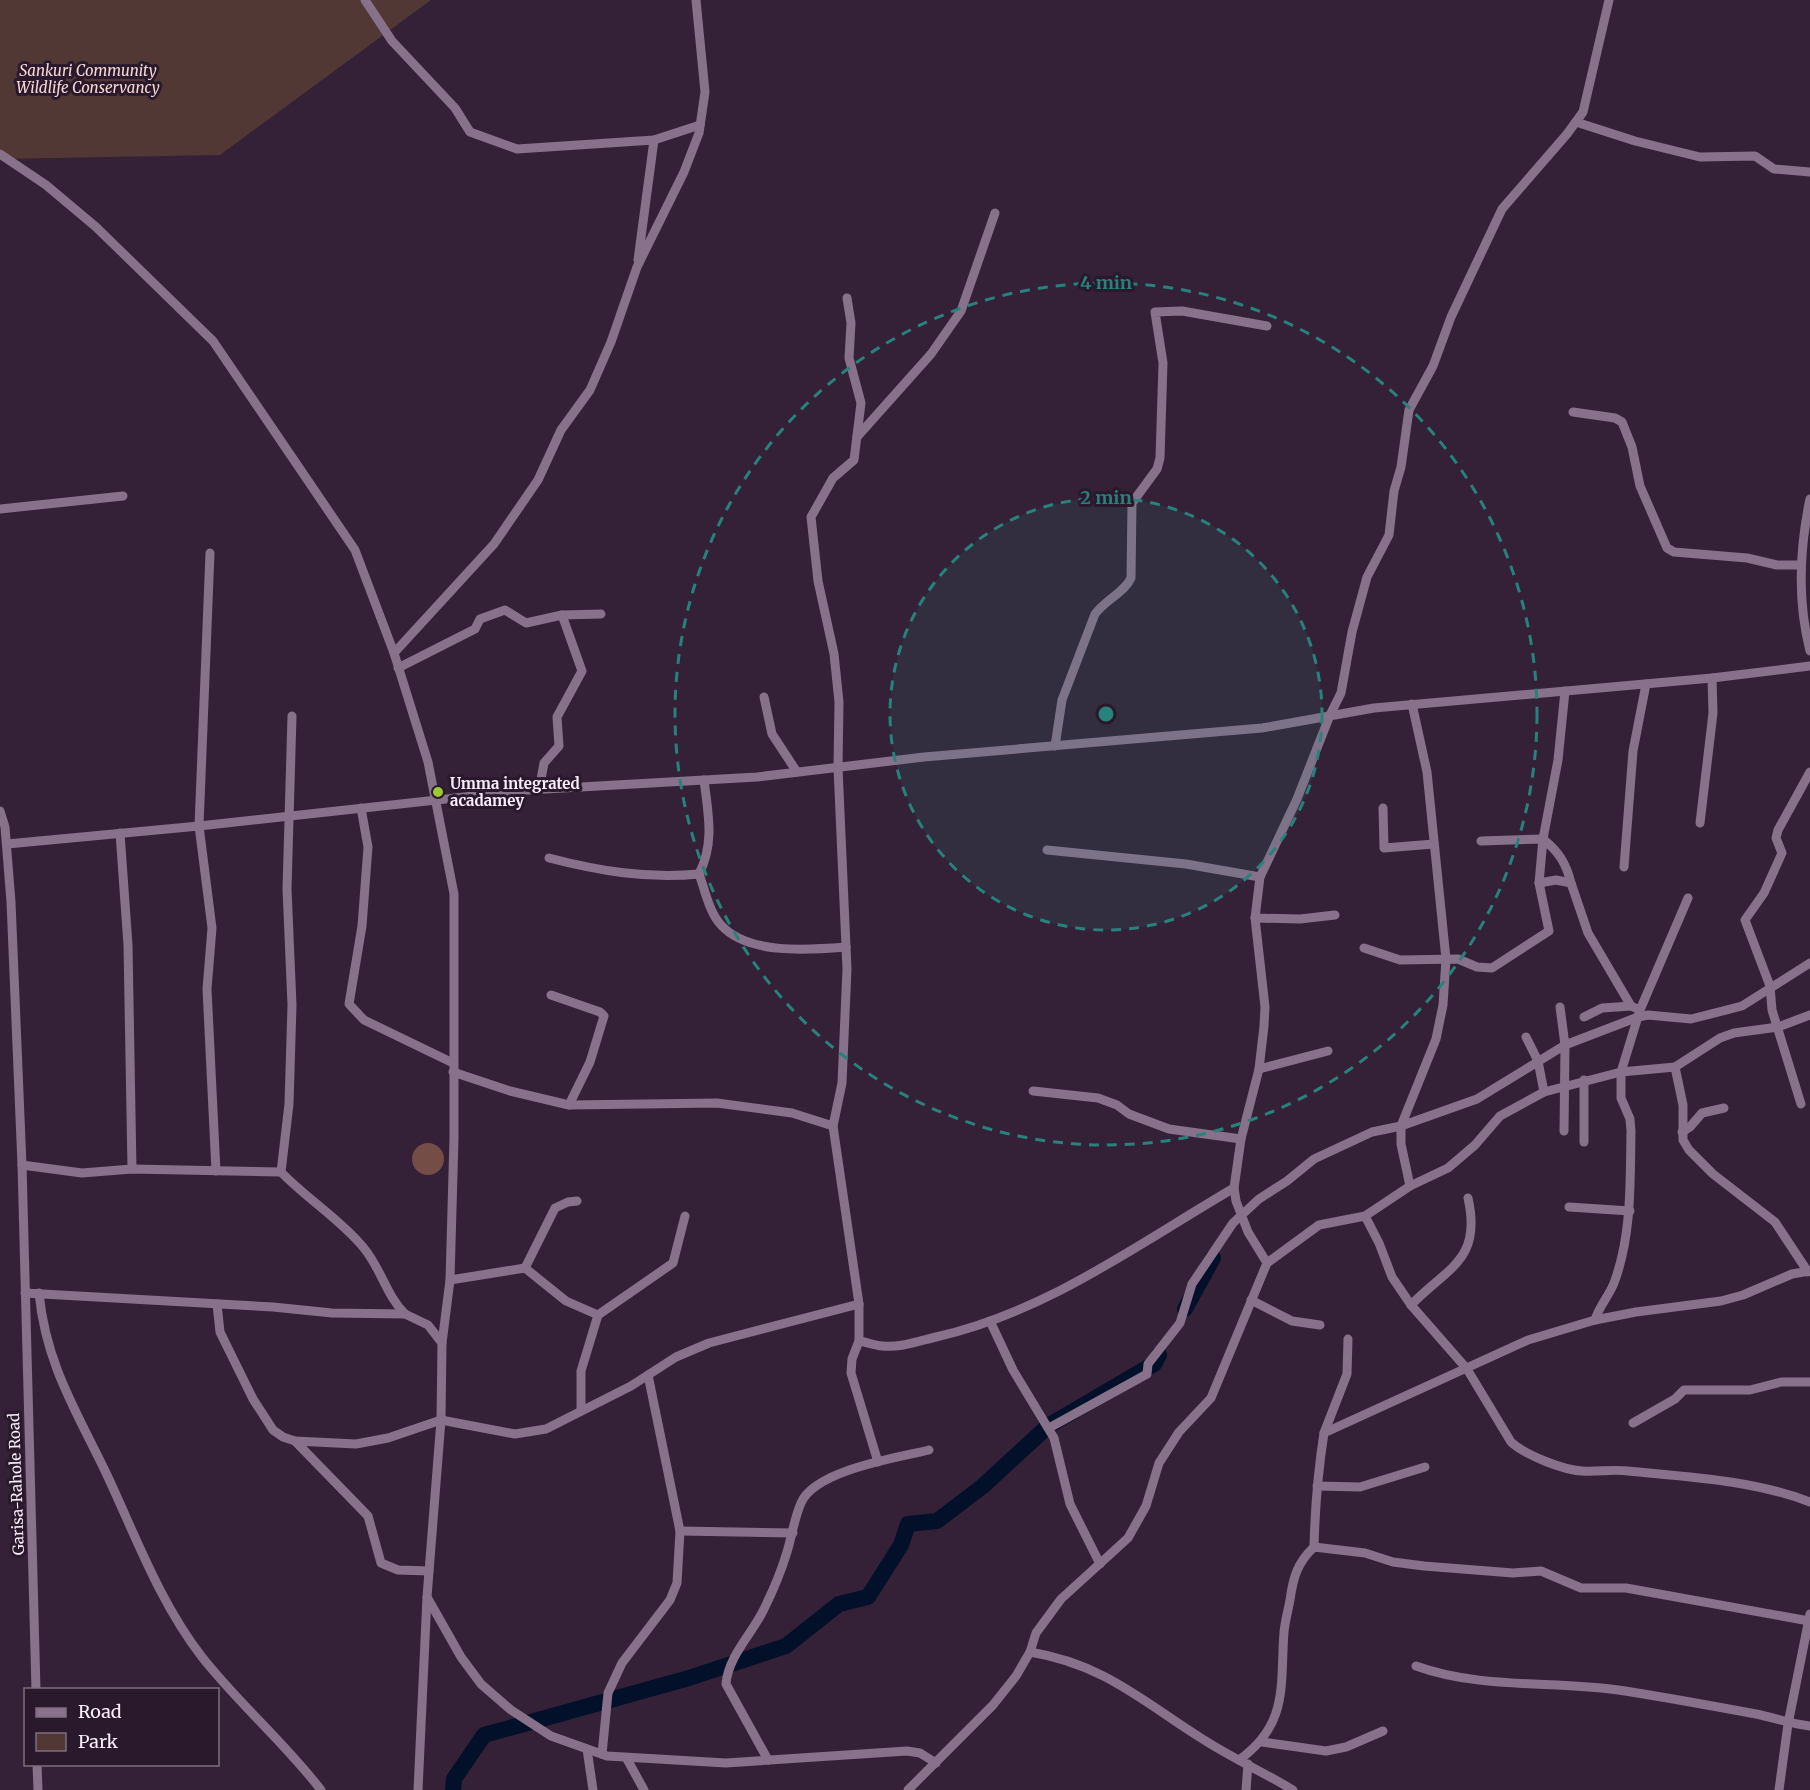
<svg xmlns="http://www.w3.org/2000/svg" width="1810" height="1790" font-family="Merriweather,serif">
<rect width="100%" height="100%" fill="#342137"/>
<!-- green -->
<path fill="#513834" d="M0,0H431L220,155L0,159Z"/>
<!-- forest -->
<circle fill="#754d47" cx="428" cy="1159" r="16"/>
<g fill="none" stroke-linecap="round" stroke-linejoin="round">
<!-- river -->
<g stroke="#021029" stroke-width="16">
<path d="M1185,1309L1213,1258"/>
<path d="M453,1790L454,1779L484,1735L689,1678L786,1646L839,1604L868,1597L901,1545L908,1524L937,1521L983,1486L1048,1426L1154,1364L1159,1355"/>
</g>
<!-- minor -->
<g stroke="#88718a" stroke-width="9">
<path d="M365,0L392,41L455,108L470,132L517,149L654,140L700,125"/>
<path d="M1576,122L1635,141L1700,157L1755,156L1774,169L1810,172"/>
<path d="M0,154L46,185L96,227L213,341L355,550L394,653L428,762L454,894V1138L450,1280L442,1343L441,1420L427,1597L418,1790"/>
<path d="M638,260L654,140"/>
<path d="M1573,412L1615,418L1622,422L1632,447L1640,486L1667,548L1674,552L1747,558L1777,565H1800"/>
<path d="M857,437L931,354L961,311L995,213"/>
<path d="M1810,499C1799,551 1797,600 1810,651"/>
<path d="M0,509L123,496"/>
<path d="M210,553L199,826L212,928L207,989L216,1171"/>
<path d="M562,615L601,614"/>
<path d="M394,653L494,544L538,480L561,430L590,390L611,342L637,267L684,172L699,133L705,92L696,0"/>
<path d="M398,668L475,629L480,619L505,610L526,623L562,615L582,671L557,717L559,746L544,763L539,790"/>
<path d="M764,697L772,734L797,772"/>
<path d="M1412,704L1427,772L1446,959L1443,1005L1436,1039L1401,1126L1477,1099L1565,1045L1638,1017L1648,1015L1691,1019L1742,1006L1810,963"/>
<path d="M292,716L287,889L292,1005L289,1104L281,1172C307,1199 340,1219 363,1247C381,1268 386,1295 405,1314"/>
<path d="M1055,746L1062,700L1095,614C1105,600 1125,592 1131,578L1132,503L1157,469L1160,458L1163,363L1155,312L1182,311L1267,326"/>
<path d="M361,808L368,847L362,926L349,1004L364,1020L453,1063"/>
<path d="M1383,808L1384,848L1434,844"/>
<path d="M0,811L5,827L11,902L22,1165L36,1690"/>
<path d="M1700,823L1713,713L1712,678"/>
<path d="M120,833L128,945L132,1169"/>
<path d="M1481,841L1543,839C1559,852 1566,863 1571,883"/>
<path d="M7,844L199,826L528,790L757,777L924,757L1262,728L1374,708L1712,678L1810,666"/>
<path d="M1047,850L1186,864L1260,877"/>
<path d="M549,858C599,871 647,879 699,874C715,843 708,813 704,780"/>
<path d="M1624,867L1633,751L1646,684"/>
<path d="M699,874C705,890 709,912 721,925C748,955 809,950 846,947"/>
<path d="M1539,883L1556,880L1571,883L1588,933L1631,1006L1640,1010"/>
<path d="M1255,918L1300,919L1335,915"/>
<path d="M1364,948L1400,960L1458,959L1477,967L1492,968L1549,931L1539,883L1543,839L1558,760L1565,691"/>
<path d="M551,995L600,1012L604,1016L590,1062L569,1105"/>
<path d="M1560,1007L1565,1045L1564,1131"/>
<path d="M1584,1017L1602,1008L1631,1006"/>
<path d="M1526,1037L1538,1061L1544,1092"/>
<path d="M1675,1067L1683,1105V1140L1689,1150L1713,1174L1775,1222L1808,1272"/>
<path d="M1259,1069L1328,1051"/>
<path d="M453,1072L510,1091L569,1105L717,1103L792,1113L833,1126"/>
<path d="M1033,1091L1098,1098L1117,1105L1129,1114L1169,1129L1241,1139"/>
<path d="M1801,1104L1772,1010L1770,986L1745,920L1764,893L1782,853L1776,838L1778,830L1810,772"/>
<path d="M1682,1132L1690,1127L1702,1113L1724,1108"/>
<path d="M1584,1142V1080"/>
<path d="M22,1165L82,1173L132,1169L281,1172"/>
<path d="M1569,1207L1630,1211"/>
<path d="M1365,1216L1379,1243L1392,1277L1411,1305L1467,1369L1511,1442C1525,1455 1563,1470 1582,1471C1598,1472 1613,1469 1628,1471C1689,1477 1753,1480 1810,1502"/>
<path d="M1267,1263L1248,1232L1236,1201L1234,1188L1241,1139L1259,1069L1264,1026L1265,1007L1255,918L1260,877L1297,799L1330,715L1341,693L1352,632L1367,577L1389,535L1394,491L1401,467L1409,410L1433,366L1451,317L1502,209L1567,134L1583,112L1609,0"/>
<path d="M525,1268L555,1208L568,1202L577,1201"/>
<path d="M450,1280L525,1268L566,1301L598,1315L581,1371V1411"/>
<path d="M25,1293L273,1307L332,1313L405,1314L428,1325L442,1343"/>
<path d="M39,1293C46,1365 77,1412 107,1475C136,1537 160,1603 202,1657C239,1704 285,1743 321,1790"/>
<path d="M1251,1300L1292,1321L1320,1325"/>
<path d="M217,1304L220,1332L253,1399L273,1430L283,1437L295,1441L356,1444L388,1438L441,1420L515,1434L546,1429L631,1386L676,1357L709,1343L859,1304L833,1126L842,1083L847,969L838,768L839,702L834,654L818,581L811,517L833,478L854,460L861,403L849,358L851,323L847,298"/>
<path d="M859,1304V1341L852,1359L851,1373L878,1462"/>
<path d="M1411,1305C1448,1267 1482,1260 1468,1198"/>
<path d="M598,1315L673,1263L685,1216"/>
<path d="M1595,1320C1599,1306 1609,1296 1614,1283C1632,1235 1630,1182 1631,1131L1630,1119L1621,1098V1072L1640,1010L1688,898"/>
<path d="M990,1321L1013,1370L1054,1438L1070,1504L1100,1564"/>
<path d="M859,1341C866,1342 874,1345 882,1346C900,1348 919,1341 936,1337C1047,1312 1138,1244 1234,1188"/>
<path d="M1633,1423L1675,1399L1684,1390H1750L1781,1382H1810"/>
<path d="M1049,1428L1147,1374L1148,1364L1180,1323L1192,1284L1233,1223L1259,1199L1287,1181L1314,1159L1372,1132L1401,1126V1144L1410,1186"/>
<path d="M1324,1433L1347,1374L1348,1339"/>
<path d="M295,1441L368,1516L381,1563L398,1570L429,1571"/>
<path d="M1317,1486L1360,1487L1425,1467"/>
<path d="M680,1531L793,1533"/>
<path d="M1314,1547C1315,1509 1318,1471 1324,1433L1528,1340L1595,1320L1636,1312L1721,1301L1743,1295L1792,1274L1810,1271"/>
<path d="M427,1597L461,1657L481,1684L511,1710L551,1736L607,1756L726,1763L907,1751L920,1753L936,1763"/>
<path d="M1030,1652C1103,1664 1141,1700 1201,1738C1230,1757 1263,1772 1293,1790"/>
<path d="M1416,1666C1482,1690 1556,1680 1625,1691C1669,1698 1713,1706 1756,1714C1775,1718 1791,1724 1810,1726"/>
<path d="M1262,1742L1326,1751L1346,1747L1383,1731"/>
<path d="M587,1749L593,1790"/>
<path d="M602,1754L608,1693L622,1663L670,1600L677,1583L680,1531L648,1375"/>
<path d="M627,1759L644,1790"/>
<path d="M768,1760L726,1684C728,1657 751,1635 763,1611C772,1593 781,1572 787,1552C792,1536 794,1519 801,1503C815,1470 897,1458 929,1450"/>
<path d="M1239,1760C1289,1724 1280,1686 1284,1632C1285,1621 1288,1611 1290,1600C1293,1578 1297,1563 1314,1547L1365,1553L1393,1562L1424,1566L1513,1573L1541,1571L1581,1588H1626L1809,1621"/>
<path d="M37,1764L38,1790"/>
<path d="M908,1790L993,1705L1016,1676L1030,1652L1036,1633L1061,1599L1128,1538L1146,1506L1159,1463L1179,1432L1211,1398L1267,1263L1319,1225L1365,1216L1410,1186L1448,1168L1475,1145L1500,1116L1544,1092L1621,1072L1675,1067L1720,1038L1734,1033L1778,1027L1810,1015"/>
<path d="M1246,1790L1248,1764"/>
<path d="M1779,1790L1788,1724L1810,1614"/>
</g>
</g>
<!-- distance rings -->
<circle cx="1106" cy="714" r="216" fill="#27827c" fill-opacity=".12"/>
<g fill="none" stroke="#27827c" stroke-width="3" stroke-dasharray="10 8">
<circle cx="1106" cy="714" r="216"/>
<circle cx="1106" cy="714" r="431"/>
</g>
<!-- markers -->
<circle fill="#9cca32" stroke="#2a182c" stroke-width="2" cx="438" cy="792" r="6"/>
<g text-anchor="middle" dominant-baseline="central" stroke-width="6" stroke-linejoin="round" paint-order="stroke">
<!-- park labels -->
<g font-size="15" font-style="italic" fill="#f7d9d4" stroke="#2a182c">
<text x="88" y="70">Sankuri Community<tspan x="88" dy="17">Wildlife Conservancy</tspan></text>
</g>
<!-- poi labels -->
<g font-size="15" font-weight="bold" fill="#fbeefc" stroke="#2a182c" text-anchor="start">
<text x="450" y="783">Umma integrated<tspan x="450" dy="17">acadamey</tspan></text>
</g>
<!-- street labels -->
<g font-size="15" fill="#fbeefc" stroke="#2a182c">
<text transform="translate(16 1484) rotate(-92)">Garisa-Rahole Road</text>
</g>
</g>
<circle cx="1106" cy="714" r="9" fill="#27827c" stroke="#2a182c" stroke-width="3"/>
<g font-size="18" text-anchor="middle" font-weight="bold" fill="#27827c" stroke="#2a182c" stroke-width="6" stroke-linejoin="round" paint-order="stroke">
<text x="1106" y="289">4 min</text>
<text x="1106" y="504">2 min</text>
</g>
<!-- legend -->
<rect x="24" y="1688" width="195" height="78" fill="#2a182c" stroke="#7e6e7f" stroke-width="1.5"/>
<rect x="36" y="1708" width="30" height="9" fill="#88718a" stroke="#7e6e7f" stroke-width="1.5"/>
<text x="78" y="1718" font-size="18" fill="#fbeefc">Road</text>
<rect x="36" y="1733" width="30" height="18" fill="#513834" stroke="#7e6e7f" stroke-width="1.5"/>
<text x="78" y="1748" font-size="18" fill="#fbeefc">Park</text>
</svg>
